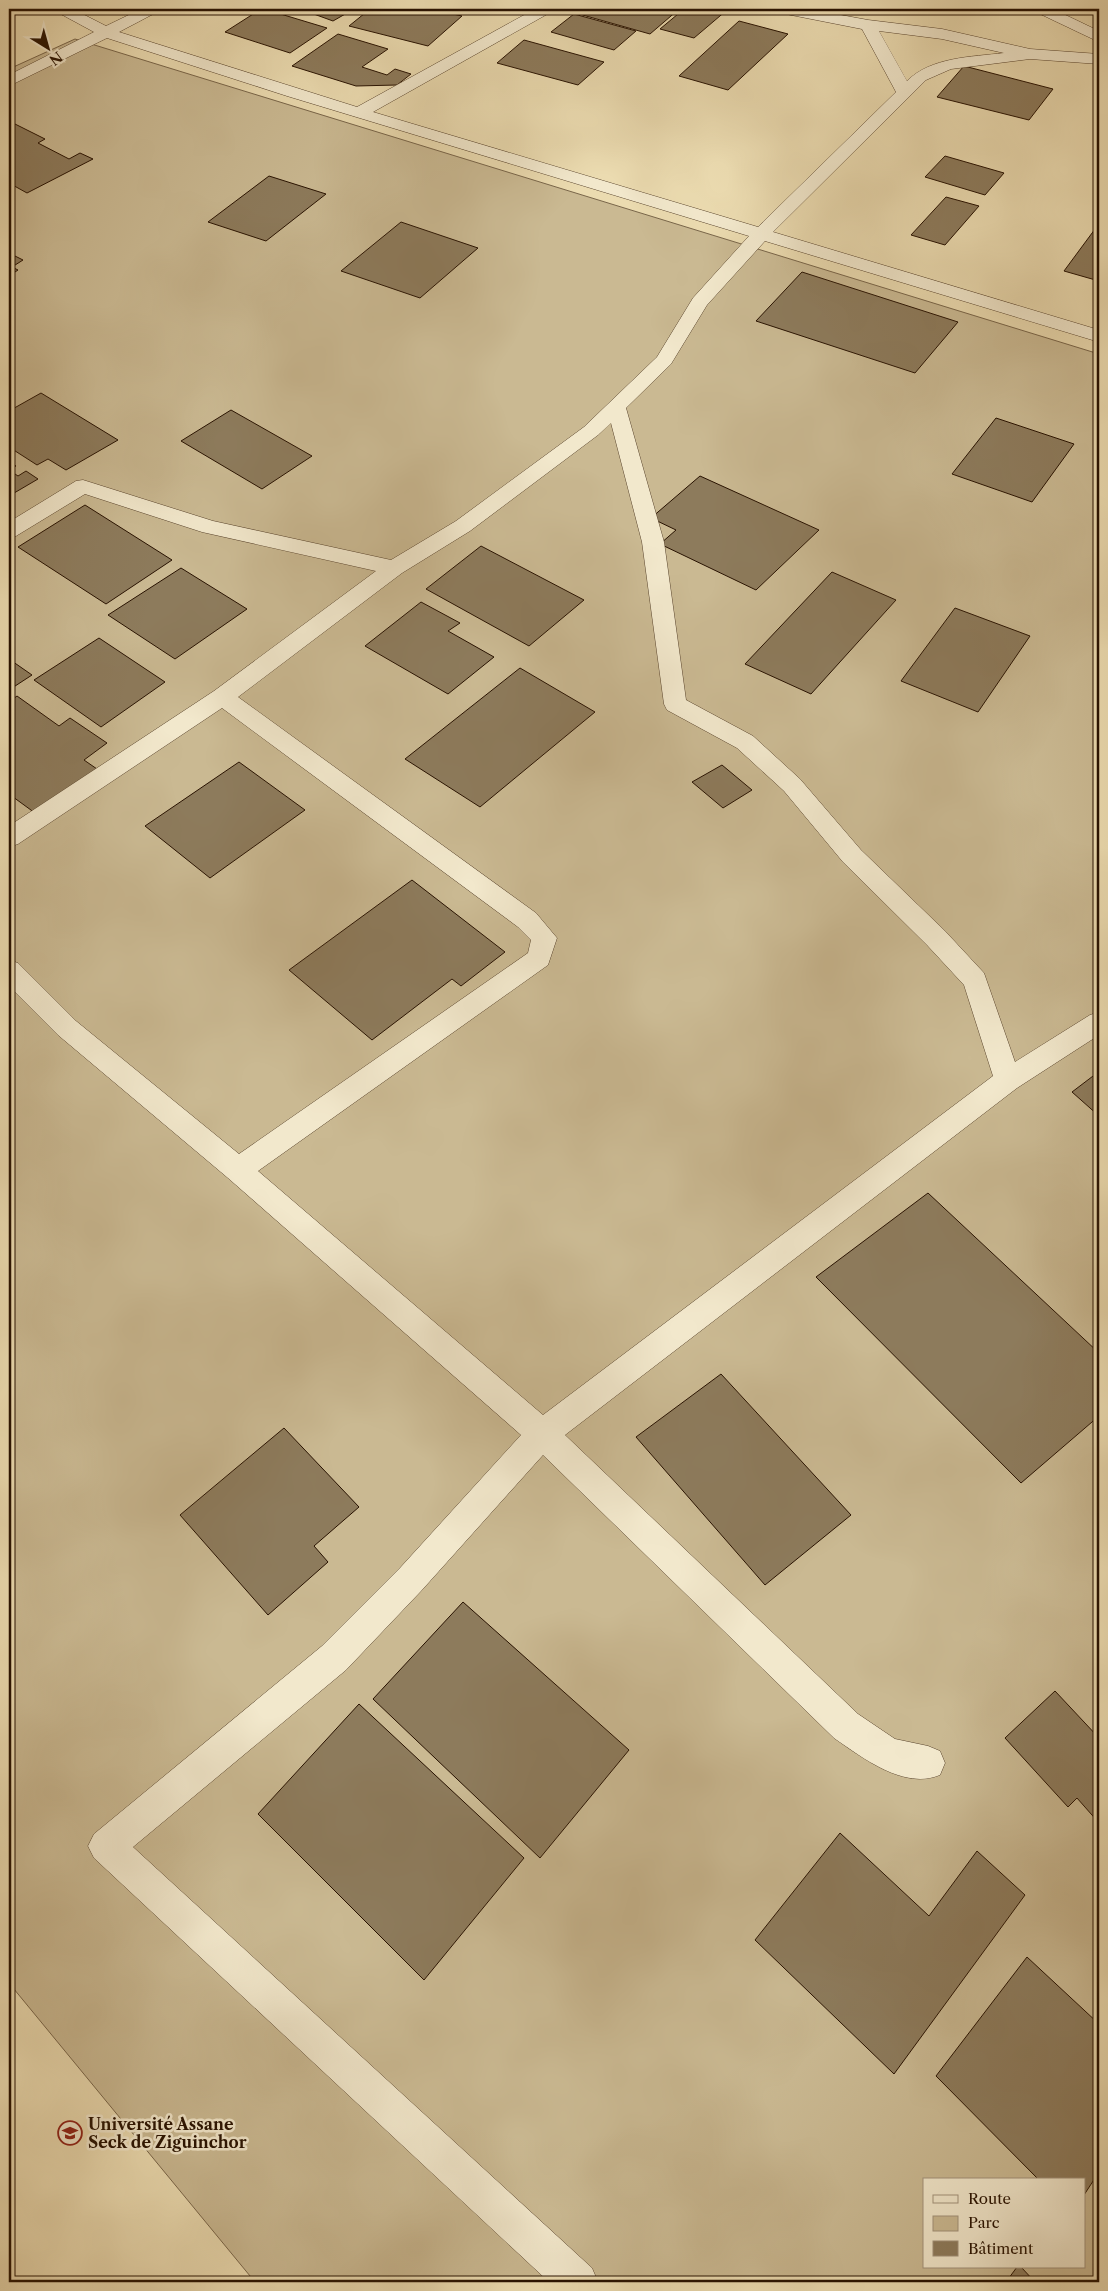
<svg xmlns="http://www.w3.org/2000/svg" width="1108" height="2291" font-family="'Libre Caslon Text',serif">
<rect width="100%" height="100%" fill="#ebdbb0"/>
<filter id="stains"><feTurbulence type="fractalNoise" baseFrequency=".004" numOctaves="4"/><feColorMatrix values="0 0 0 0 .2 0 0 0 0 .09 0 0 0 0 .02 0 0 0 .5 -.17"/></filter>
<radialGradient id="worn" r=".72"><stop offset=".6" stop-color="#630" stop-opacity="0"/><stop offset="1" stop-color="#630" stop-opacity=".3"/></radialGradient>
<!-- green -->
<path fill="#cab992" stroke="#79664a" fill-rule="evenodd" d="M75,39L1099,354V2282H255L9,1983V69ZM924,2180H1084V2267H924Z"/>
<!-- building -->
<g fill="#8d7b5c" stroke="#281201">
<path d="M261,9H264L327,28L290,53L225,32Z"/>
<path d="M300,9H354L333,21Z"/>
<path d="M370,9H430L462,16L428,46L349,26Z"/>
<path d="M586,9H673L678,10L650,34L579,14Z"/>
<path d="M676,9H723L727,10L694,38L660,29L678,14L676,13L680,10Z"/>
<path d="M574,14L636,31L614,50L551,32Z"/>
<path d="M739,21L788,34L728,90L679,76Z"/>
<path d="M338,34L388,49L362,67L387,75L395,69L411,74L397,85L356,86L292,66Z"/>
<path d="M524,40L604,62L578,85L497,63Z"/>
<path d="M964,66L1053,89L1029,120L937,97Z"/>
<path d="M15,124L45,139L38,143L69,159L80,153L93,159L27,193L9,183V127Z"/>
<path d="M945,156L1004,173L985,195L925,177Z"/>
<path d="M269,176L326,194L266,241L208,222Z"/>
<path d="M946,197L979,206L945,245L911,235Z"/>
<path d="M401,222L478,248L420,298L341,271Z"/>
<path d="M1098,225L1099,281L1064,271Z"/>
<path d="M9,253L23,260L12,267L18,270L9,276Z"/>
<path d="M802,272L958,322L915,373L756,321Z"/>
<path d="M41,393L118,440L66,470L48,459L37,465L9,447V411Z"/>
<path d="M231,410L312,456L262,489L181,441Z"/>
<path d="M996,418L1074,444L1032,502L952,474Z"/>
<path d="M9,461L16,466L9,470L18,476L26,471L38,479L9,496Z"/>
<path d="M700,476L819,530L756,590L660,544L676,530L651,518Z"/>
<path d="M85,505L172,560L106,604L18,547Z"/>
<path d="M481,546L584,600L529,646L426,589Z"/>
<path d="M181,568L247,609L175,659L108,615Z"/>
<path d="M832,572L896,600L811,694L745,664Z"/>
<path d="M421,602L460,623L448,631L494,657L448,694L365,646Z"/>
<path d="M955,608L1030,636L978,712L901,681Z"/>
<path d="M99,638L165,682L101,727L34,680Z"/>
<path d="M9,659L32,675L9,690Z"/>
<path d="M520,668L595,712L480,807L405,759Z"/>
<path d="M17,696L59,726L70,718L107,743L84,760L97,769L35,813L9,794V702Z"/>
<path d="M239,762L305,810L210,878L145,826Z"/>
<path d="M722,765L752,790L723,808L692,782Z"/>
<path d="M412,880L505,952L461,986L452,979L372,1040L289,970Z"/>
<path d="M1097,1073L1099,1075V1116L1072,1092Z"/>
<path d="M928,1193L1099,1353V1416L1021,1483L816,1277Z"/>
<path d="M721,1374L851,1515L765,1585L636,1437Z"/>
<path d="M284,1428L359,1507L314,1546L328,1562L268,1615L180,1515Z"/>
<path d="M463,1602L629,1750L540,1858L373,1699Z"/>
<path d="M1055,1691L1099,1738V1823L1077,1798L1068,1807L1005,1738Z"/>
<path d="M359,1704L524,1858L424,1980L258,1814Z"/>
<path d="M840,1833L929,1916L977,1851L1025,1895L894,2074L755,1940Z"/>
<path d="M1027,1957L1099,2024V2172L1084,2195V2180H1039L936,2076Z"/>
<path d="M1017,2267H1021L1035,2282H1006Z"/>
</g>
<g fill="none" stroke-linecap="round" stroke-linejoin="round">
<!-- minor casing -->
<g stroke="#59442d" stroke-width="1">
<g id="minor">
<path d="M55,9H73L106,26L141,9H159L157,12L119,32L357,107L535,9H553L551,12L373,112L758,227L896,92L862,29L786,14L781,12L779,9H808L868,20L942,29L1030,49L1099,54V64L1030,59L951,69L926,80L773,232L1099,330V342L765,241L707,305L671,364L626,408L664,542L686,700L753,736L800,779L861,850L945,931L984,973L1015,1062L1090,1015L1099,1012V1035L1017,1088L565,1435L858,1714L895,1739L928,1746L940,1751L945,1763L940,1775C904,1790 863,1758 834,1738L543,1455L422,1590L346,1670L133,1847L592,2268L598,2282H549L94,1858L88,1846L94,1834L322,1646L400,1568L521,1435L228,1178L58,1035L9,986V960L18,963L76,1021L239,1154L528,953L531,940L518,927L222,708L18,844L9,847V826L214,691L376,571L202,532L85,494L16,536L9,538V522L76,481L83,480L213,521L391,560L456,521L584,427L657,357L693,298L749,236L287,96L107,38L9,86V75L94,32L57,12ZM879,31L942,39L1004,53C971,57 931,57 907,81ZM611,423L642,542L664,704L667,710L737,748L784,791L843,862L927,945L964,985L993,1076L543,1415L258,1171L548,965L557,938L536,913L238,697L402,573L470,531L598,435Z"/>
<path d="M1033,9H1053L1099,31V42L1036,12Z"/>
</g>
</g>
<!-- minor -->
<use href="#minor" fill="#f2e8cc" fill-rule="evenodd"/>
</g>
<!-- icons -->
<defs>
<g id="university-ring" transform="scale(1.25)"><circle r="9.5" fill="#f2e8cc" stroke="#8f2418" stroke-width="1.5"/><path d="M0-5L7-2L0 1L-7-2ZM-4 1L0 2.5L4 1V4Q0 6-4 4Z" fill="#8f2418"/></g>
</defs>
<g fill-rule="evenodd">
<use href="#university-ring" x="70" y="2133"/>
</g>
<g text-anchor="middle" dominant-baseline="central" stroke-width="5" stroke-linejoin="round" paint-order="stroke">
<!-- near-poi labels -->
<g font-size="16" font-weight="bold" fill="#281201" stroke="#f2e8cc" text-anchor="start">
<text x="88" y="2124">Université Assane<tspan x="88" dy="18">Seck de Ziguinchor</tspan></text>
</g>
</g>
<!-- margin -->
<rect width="1108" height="2291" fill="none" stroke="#ebdbb0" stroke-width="30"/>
<rect x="10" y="10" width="1088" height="2271" fill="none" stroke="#281201" stroke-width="2.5"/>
<rect x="15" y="15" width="1078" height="2261" fill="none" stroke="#281201"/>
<!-- legend -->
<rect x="923" y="2178" width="162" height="90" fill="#f2e8cc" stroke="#a1927b"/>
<rect x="933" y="2195" width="25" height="8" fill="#f2e8cc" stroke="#a1927b"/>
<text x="968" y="2204" font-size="15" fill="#281201">Route</text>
<rect x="933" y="2216" width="25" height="15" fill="#cab992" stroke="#a1927b"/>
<text x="968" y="2228" font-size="15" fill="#281201">Parc</text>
<rect x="933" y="2241" width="25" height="15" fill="#8d7b5c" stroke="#a1927b"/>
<text x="968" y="2254" font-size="15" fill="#281201">Bâtiment</text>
<!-- north arrow -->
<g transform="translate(48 48) rotate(143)" stroke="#f2e8cc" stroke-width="4" paint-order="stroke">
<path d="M0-4L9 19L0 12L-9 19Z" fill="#281201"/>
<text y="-8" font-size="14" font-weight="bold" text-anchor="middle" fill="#281201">N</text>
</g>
<rect width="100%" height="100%" filter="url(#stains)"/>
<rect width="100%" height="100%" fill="url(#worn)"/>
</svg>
